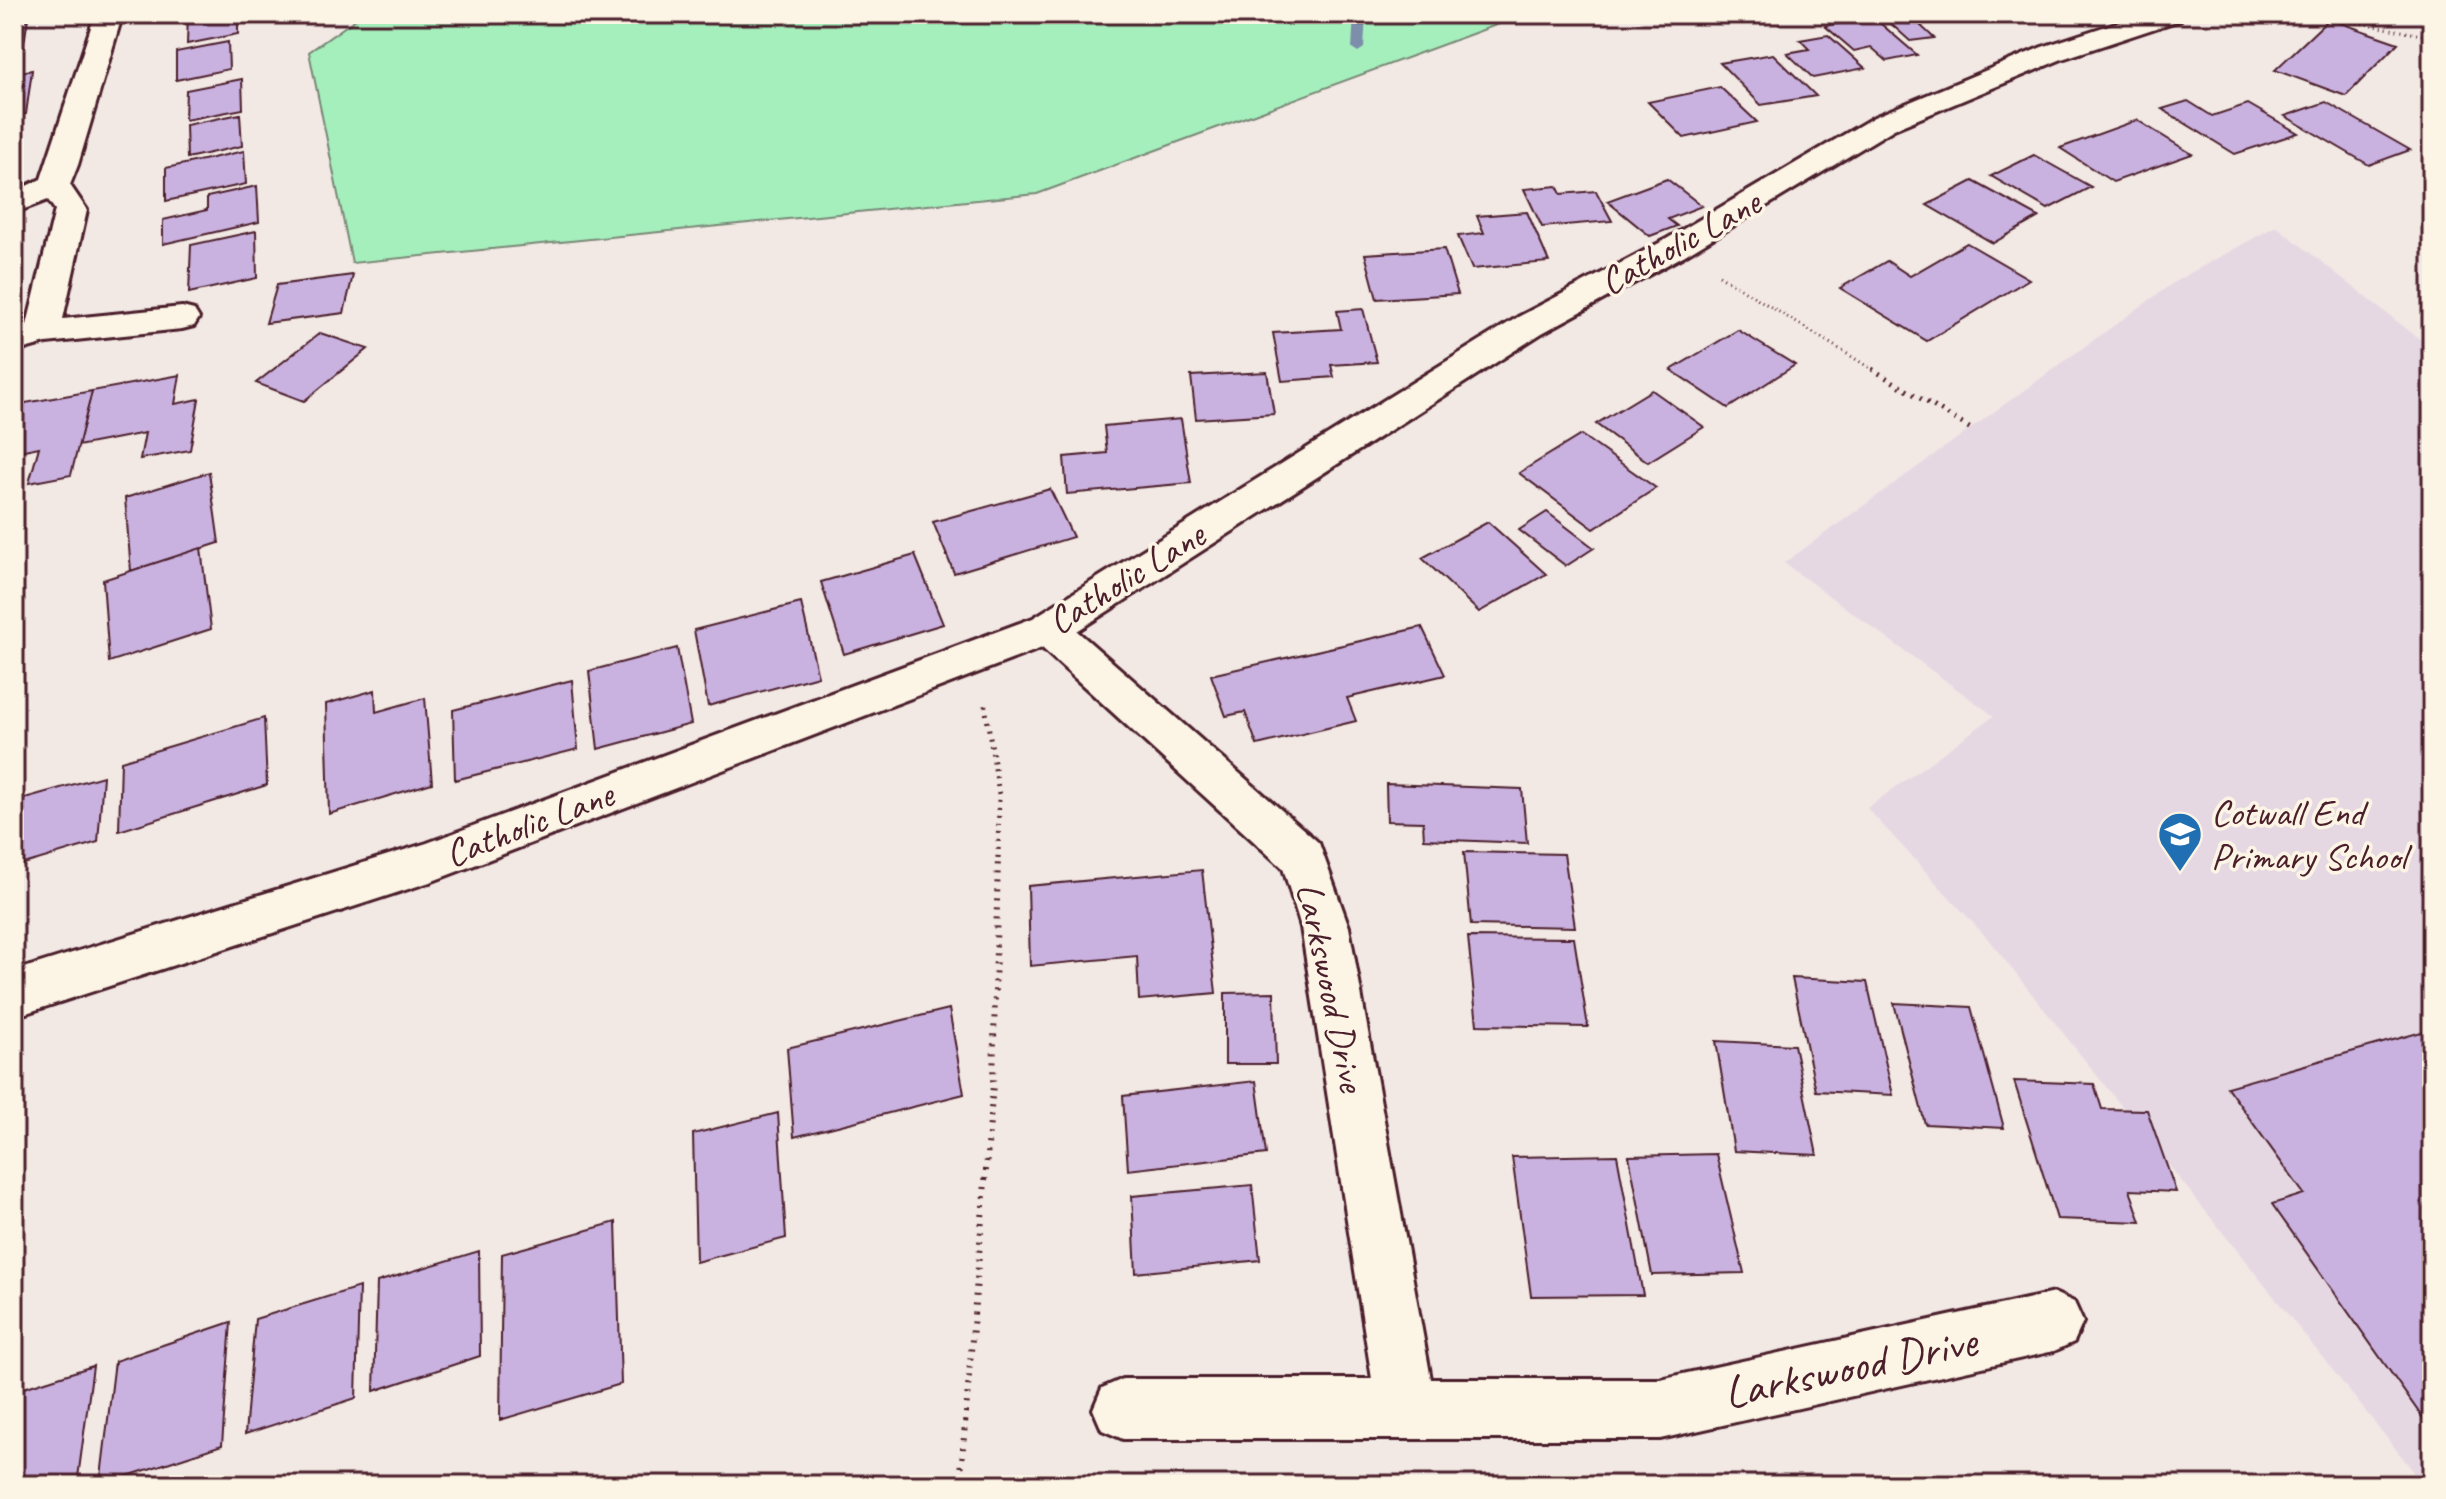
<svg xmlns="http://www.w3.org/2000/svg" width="2446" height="1499" font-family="Caveat,sans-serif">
<rect width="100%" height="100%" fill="#f2e8e4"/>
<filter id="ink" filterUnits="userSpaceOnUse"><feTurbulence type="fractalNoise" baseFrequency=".0125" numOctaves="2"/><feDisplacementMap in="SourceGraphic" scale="16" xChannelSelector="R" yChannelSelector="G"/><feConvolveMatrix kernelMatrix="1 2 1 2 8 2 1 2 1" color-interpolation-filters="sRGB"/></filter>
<g filter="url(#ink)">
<!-- built -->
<path fill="#e6d8e3" d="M2276,226L2432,349V1485H2417L2411,1468L1988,939L1867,808L1994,716L1784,563L2176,281Z"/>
<!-- green -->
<path fill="#a5efbd" stroke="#788774" stroke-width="2" d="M363,14H1526L1037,194L352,263L309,52Z"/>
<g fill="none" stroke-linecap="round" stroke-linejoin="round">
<!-- stream -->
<path fill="#7c8eaa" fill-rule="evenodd" d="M1354,14H1366L1364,48L1358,52L1352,48Z"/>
</g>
<!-- building -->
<g fill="#cab2e0" stroke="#4a1f2b" stroke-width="2">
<path d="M188,14H238V34L187,44Z"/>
<path d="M1880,14H1930L1939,22L1920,25L1934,38L1910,41Z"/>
<path d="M1950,14H1994L1998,17L1960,23Z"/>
<path d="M1873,17L1917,55L1887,61L1871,47L1854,51L1825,26Z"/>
<path d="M28,18L21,62L14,63V20Z"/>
<path d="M2329,19L2398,43L2346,96L2275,70Z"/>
<path d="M1828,35L1865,68L1813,78L1787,53L1809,49L1800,40Z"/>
<path d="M228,42L229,69L176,80V52Z"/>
<path d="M1773,54L1816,96L1761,105L1720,63Z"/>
<path d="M32,70L26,114L14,117V73Z"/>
<path d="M242,79L243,109L185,120L186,90Z"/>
<path d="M1720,87L1757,122L1684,138L1648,102Z"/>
<path d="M2188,101L2212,116L2248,104L2298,133L2235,154L2162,109Z"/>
<path d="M2326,102L2410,150L2369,165L2285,116Z"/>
<path d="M240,114L242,146L187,158L186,125Z"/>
<path d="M2137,120L2192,154L2113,182L2060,148Z"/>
<path d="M244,151L246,184L166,201V168Z"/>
<path d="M2034,155L2091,187L2048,209L1991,176Z"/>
<path d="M1667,179L1702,206L1668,219L1677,226L1650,236L1607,201Z"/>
<path d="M1973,181L2039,217L1993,243L1927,205Z"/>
<path d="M257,186L259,222L163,244V220L207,210V197Z"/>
<path d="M1557,186L1561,194L1596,191L1612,221L1542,227L1524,189Z"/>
<path d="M1527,212L1549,262L1472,269L1458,236L1484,233L1477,216Z"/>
<path d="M256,231L257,278L189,293L191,245Z"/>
<path d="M1967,243L2029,279L1927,341L1840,288L1887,261L1910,276Z"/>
<path d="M1444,249L1458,294L1377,299L1365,254Z"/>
<path d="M353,275L344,313L266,323L277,285Z"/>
<path d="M1363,309L1377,362L1331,365L1334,377L1282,381L1273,333L1341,329L1337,311Z"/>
<path d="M1738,330L1795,365L1728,408L1671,370Z"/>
<path d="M320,333L368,349L304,401L256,383Z"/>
<path d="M1267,372L1274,414L1196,419L1191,376Z"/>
<path d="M180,375L175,404L199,399L190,450L140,459L145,433L78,446L92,391Z"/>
<path d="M1652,390L1704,427L1648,462L1596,424Z"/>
<path d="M92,391L71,475L29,483L39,447L14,452V405Z"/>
<path d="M1181,419L1191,483L1067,494L1064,457L1107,453L1104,426Z"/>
<path d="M1581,435L1656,488L1594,529L1519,473Z"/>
<path d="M209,472L219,543L131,571L125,498Z"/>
<path d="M1050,489L1073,537L954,573L933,522Z"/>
<path d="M1547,512L1594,548L1566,566L1519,530Z"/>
<path d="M1488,522L1546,574L1479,612L1422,558Z"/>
<path d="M201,548L211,629L109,662L103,580Z"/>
<path d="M915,555L943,624L844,654L821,582Z"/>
<path d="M801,603L818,676L708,706L694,630Z"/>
<path d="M1422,627L1445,675L1347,698L1356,721L1257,745L1245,712L1226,716L1211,675Z"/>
<path d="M677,648L691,724L598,749L589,671Z"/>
<path d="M572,680L578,749L455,780L453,710Z"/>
<path d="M375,690L376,712L425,698L432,783L329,814L326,704Z"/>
<path d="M264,718L267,785L119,831L121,761Z"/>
<path d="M103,776L98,842L14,867V801Z"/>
<path d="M1386,784L1522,789L1527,843L1424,839L1423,822L1387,821Z"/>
<path d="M1464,852L1564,854L1575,927L1471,925Z"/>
<path d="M1202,870L1216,993L1139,1000L1137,956L1030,966L1028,886Z"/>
<path d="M1468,937L1574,938L1588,1027L1477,1025Z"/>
<path d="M1792,978L1867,982L1893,1095L1816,1091Z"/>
<path d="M1274,992L1276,1064H1225V993Z"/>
<path d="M1894,1003L1971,1007L2004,1128L1925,1124Z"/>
<path d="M949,1009L964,1094L794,1137L787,1048Z"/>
<path d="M2432,1029V1431L2272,1204L2304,1194L2227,1087Z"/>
<path d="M1716,1041L1794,1045L1817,1155L1734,1151Z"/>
<path d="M1256,1081L1266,1154L1128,1170L1123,1096Z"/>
<path d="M2014,1081L2094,1084L2102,1109L2147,1110L2176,1192L2130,1190L2141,1222L2057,1219Z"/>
<path d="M778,1113L786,1238L696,1262L693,1134Z"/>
<path d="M1716,1154L1744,1273L1652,1275L1629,1156Z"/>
<path d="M1617,1155L1643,1295L1531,1296L1512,1157Z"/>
<path d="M1252,1185L1260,1260L1136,1273L1132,1196Z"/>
<path d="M616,1222L621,1384L500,1420L502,1254Z"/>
<path d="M479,1251L480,1356L374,1391L377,1282Z"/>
<path d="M359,1287L356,1398L245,1434L255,1319Z"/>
<path d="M231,1322L222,1445L100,1485L115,1361Z"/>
<path d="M93,1366L77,1485H14V1391Z"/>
</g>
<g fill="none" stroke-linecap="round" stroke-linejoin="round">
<!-- street casing -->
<g stroke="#4a1f2b" stroke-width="6">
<g id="street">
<path d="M98,14H127L120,23L78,165L70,185L87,210L63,319L182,307L194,310L199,318L194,326L182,329L46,343L14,352V329L27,325L55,210L48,200L14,213V192L41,179L93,21Z"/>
<path d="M2143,14H2184L2180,20L2062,59L1894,129L1685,255L1542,333L1077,631L1319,843L1349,927L1431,1379H1660L2054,1293L2074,1302L2083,1322L2074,1342L2054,1351L1660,1439H1123L1102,1430L1093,1409L1102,1388L1123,1379H1372L1301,927L1283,868L1042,648L430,882L14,1017V971L427,843L1033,618L1518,317L1663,241L1874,117L2042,47Z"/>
</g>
</g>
<!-- path-far2 -->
<g stroke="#4a1f2b" stroke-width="3" stroke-dasharray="1 4" stroke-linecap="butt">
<path d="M2313,14L2432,37"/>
<path d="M1719,275L1875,371"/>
</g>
<!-- path-far1 -->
<g stroke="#4a1f2b" stroke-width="5" stroke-dasharray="2 6" stroke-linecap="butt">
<path d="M1872,369L1971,429"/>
<path d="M985,705L999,794L998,858"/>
</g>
<!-- path -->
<path stroke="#4a1f2b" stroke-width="6" stroke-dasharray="2 7" stroke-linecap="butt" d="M960,1485L993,1085L998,856"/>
<!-- street -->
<use href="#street" fill="#fcf5e5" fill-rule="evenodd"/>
</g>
</g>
<!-- icons -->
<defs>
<g id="school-pin" transform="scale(2.3)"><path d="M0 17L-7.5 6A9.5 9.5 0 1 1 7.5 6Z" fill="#1f6fb2" stroke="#fcf5e5"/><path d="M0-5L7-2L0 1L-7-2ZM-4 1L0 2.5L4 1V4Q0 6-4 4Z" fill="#fff"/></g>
</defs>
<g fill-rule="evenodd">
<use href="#school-pin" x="2180" y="834"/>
</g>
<g text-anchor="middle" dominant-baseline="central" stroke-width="7" stroke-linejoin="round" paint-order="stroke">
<!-- street labels -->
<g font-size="38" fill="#4a1f2b" stroke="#fcf5e5">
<text transform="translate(1680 242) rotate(-29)">Catholic Lane</text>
<text transform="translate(1126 578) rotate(-32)">Catholic Lane</text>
<text transform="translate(529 824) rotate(-21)">Catholic Lane</text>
<text transform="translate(1331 987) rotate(78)">Larkswood Drive</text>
</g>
<!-- poi labels -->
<g font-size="38" fill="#4a1f2b" stroke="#fcf5e5" text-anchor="start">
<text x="2211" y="812">Cotwall End<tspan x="2211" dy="44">Primary School</tspan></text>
</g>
<!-- near-street labels -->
<g font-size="46" fill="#4a1f2b" stroke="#fcf5e5">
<text transform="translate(1850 1367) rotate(-12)">Larkswood Drive</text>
</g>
</g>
<!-- margin -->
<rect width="2446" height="1499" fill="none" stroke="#fcf5e5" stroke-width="48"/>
<rect x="24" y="24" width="2398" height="1451" fill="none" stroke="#4a1f2b" stroke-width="3" filter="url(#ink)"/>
</svg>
